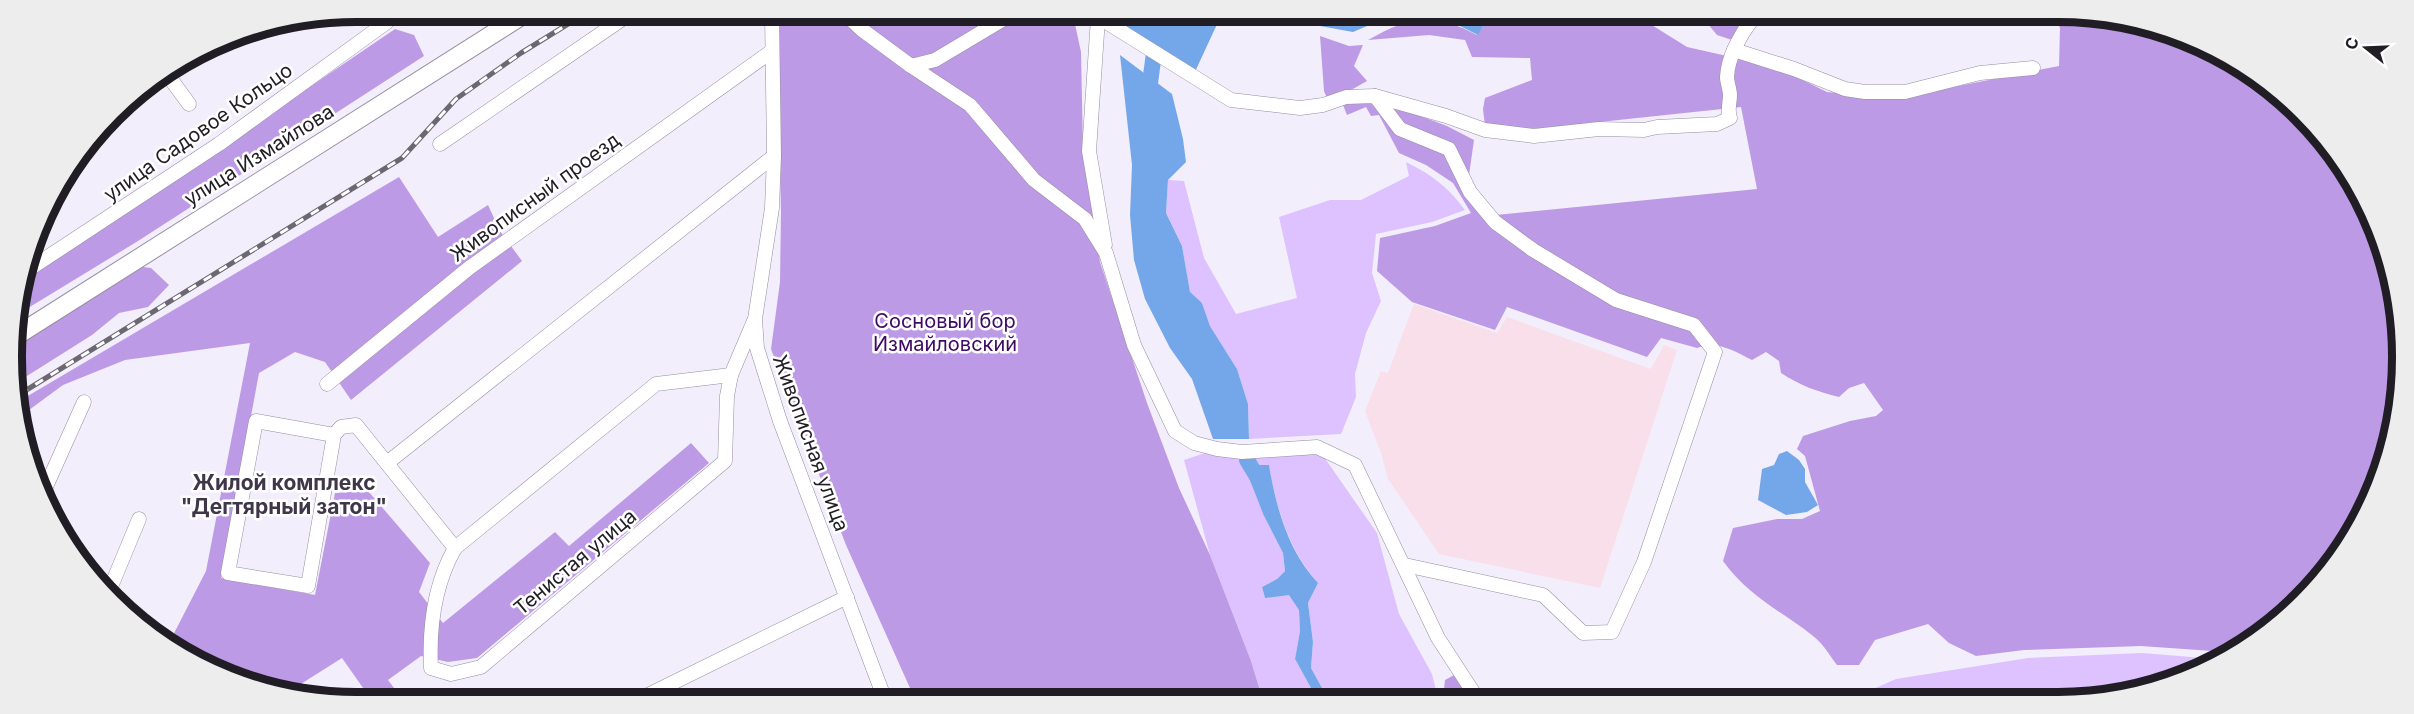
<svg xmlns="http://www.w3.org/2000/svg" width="2414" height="714" font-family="Inter,sans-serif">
<rect width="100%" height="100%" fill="#f3eefc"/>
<!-- industrial -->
<path fill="#f8dfe9" d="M1414,304L1497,333L1507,317L1651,369L1664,345L1677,350L1600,588L1439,554L1388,479L1381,453L1365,411L1381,371L1388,373Z"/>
<!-- green -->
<g fill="#ddc2ff">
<path d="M1406,162C1432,175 1447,186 1465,210L1432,222L1376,234L1372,273L1381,301L1366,333L1355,374L1356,397L1341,434L1249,439L1248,404L1237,369L1210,326L1202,303L1190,293L1182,246L1166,213L1168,180L1184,181L1204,258L1236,314L1297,298L1279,217L1330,200H1361L1409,176Z"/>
<path d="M1317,447L1377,533L1399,614L1432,674L1438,698L1327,697L1311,668L1313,642L1308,603L1318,583C1289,551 1276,507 1269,465L1264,516L1283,553L1285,571L1277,579L1262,587L1265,598L1289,594L1299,609L1300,631L1295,659L1316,697H1262L1251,661L1210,555L1184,460L1217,449Z"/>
<path d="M2142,653L2216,659L2189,676L2102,699H1862L1864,693L1896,679L2028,658Z"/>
</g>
<!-- forest -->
<g fill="#bd9ae6">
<path d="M776,14L1073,15L1081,52L1083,150L1100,262L1147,403L1179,488L1210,555L1251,661L1262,697H914L846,545L771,349L780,282L781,211Z"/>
<path d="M1467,16L1639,17L1687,47L1727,56L1745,52L1827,92L1893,99L2059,66L2060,28L2055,18L2125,19L2249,70L2344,166L2395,290V425L2356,529L2285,616L2227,652L2141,646L2024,650L1976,656L1949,643L1928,624L1875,640L1859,665H1837C1830,656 1823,643 1813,636C1780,610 1749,597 1723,561L1733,528L1777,519H1802L1820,511L1805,456L1797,449L1803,436L1850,421L1876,416L1883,410L1864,383L1849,388L1839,397C1818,392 1799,385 1781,373L1779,361L1766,352L1752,360C1734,351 1717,340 1697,348L1661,338L1647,357L1507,307L1495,330L1412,302L1377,271L1380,238L1435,226L1471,213L1453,183L1426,165L1399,153L1379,115L1371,116L1366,107L1347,115L1343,105L1331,107L1324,91L1320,36L1349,46L1363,45L1354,66L1367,81L1351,90L1447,126L1474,140L1469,175L1486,207L1496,215L1757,189L1741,107L1515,131L1485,126L1483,109L1485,98L1532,80L1530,58L1472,57L1465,40L1429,35L1368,40C1410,16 1434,12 1477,35L1484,24Z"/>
<path d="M1702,17H1756L1744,44L1717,35Z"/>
<path d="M395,29L414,35L424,56L138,241L15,316L25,280Z"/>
<path d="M399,177L438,237L488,205L500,231L522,261L351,400L325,362L295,352L259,373L221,578L315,595L335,493L368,491L430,563L419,592L443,623L555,532L569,546L691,443L709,463L477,658L448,662L421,656L388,680L400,696L368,695L342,658L285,694L168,645L206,571L250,343L125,360L63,385L29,410L22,421L21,400Z"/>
<path d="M143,267L151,268L169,285L148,307L119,313L92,335L19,381L17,346Z"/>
<path d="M1456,674L1471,698H1443L1445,680Z"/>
</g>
<!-- water -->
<g fill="#74a7ea">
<path d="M1126,15H1239L1219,20L1193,76L1115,28Z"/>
<path d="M1309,16H1391L1353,32L1320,26Z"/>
<path d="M1412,16H1467L1484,24L1478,35L1458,25Z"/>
<path d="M1120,55L1172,94L1183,139L1186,162L1168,180L1166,213L1182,246L1190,292L1202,303L1210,326L1237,369L1248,404L1249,439H1213L1192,379L1170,348L1145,299L1134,260L1130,215L1132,165Z"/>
<path d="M1787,451L1799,460L1805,469V482L1818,505L1807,512L1786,515L1758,500L1762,469L1774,465L1779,454Z"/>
<path d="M1244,465H1269C1276,507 1288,551 1318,583L1308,603L1313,642L1311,668L1327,697H1316L1295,659L1300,631L1299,610L1289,595L1265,598L1262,587L1277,579L1285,571L1283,553L1264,516Z"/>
</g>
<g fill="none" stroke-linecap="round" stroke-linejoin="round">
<!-- river -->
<g stroke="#74a7ea" stroke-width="16">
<path d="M1148,98L1156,38"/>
<path d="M1247,460L1262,485"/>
</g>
<!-- minor casing -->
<g stroke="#968da2" stroke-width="15">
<g id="minor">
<path d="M772,14L774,156L772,208L755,319L757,348L780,421L884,697"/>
<path d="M845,14L861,29L911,66L970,105L1034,180L1085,219L1106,253L1134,345L1175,431L1194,443L1217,449L1242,452L1317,447L1355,465L1438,638L1477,698"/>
<path d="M1095,15L1231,100L1300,108L1323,105L1346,97L1375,96L1446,116L1485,130L1534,136L1599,129L1644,130L1657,127L1717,124L1730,118C1727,109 1730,104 1730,95C1730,89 1727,83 1727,77C1728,55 1741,34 1754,17"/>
<path d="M1098,18L1089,151L1105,245"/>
<path d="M1734,50L1794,69L1845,89L1865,92H1905L1980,73L2033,68"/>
<path d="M911,66L935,60L1012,14"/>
<path d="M167,74L189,104"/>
<path d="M1375,96L1400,129L1449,149L1470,192L1495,222L1533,250L1616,300L1694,325L1715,352L1644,562L1612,632L1583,633L1543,595L1405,565"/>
<path d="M440,144L631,13"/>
<path d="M28,270L219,144L387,22"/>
<path d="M327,384L469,268L772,51"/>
<path d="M334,435L256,421L228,573L308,586L334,435L341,427L356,425L455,548C434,585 429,627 431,668L451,674L481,667L725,461L727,396L731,375"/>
<path d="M387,463L774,156"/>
<path d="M44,491L84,402"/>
<path d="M455,548L656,384L731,375L754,321"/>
<path d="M110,589L139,519"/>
<path d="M646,696L847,597"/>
</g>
</g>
<!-- major casing -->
<g stroke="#968da2" stroke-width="20">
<path id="major" d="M16,336L526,13"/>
</g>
<!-- minor -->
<use href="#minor" stroke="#fff" stroke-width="14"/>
<!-- major -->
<use href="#major" stroke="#fff" stroke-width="18"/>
<!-- rail casing -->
<g stroke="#6c6872" stroke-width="5">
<path id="rail" d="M20,394L402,158L456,99L521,53L586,13"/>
</g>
<!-- rail -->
<use href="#rail" stroke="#fff" stroke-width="3" stroke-dasharray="9" stroke-linecap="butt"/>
</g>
<g text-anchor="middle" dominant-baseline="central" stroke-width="5" stroke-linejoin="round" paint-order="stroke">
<!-- street labels -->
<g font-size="20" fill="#201d25" stroke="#fff">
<text transform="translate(198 132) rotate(-35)">улица Садовое Кольцо</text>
<text transform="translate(259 155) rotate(-32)">улица Измайлова</text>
<text transform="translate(535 197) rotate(-36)">Живописный проезд</text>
<text transform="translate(811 443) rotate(70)">Живописная улица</text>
<text transform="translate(575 562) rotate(-40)">Тенистая улица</text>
</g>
<!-- park labels -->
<g font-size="20" fill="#3e0964" stroke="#fff">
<text x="945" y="321">Сосновый бор<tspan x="945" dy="23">Измайловский</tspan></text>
</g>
<!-- neighbourhood labels -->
<g font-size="21" font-weight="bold" fill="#3f3749" stroke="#fff">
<text x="284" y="482">Жилой комплекс<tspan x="284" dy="24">"Дегтярный затон"</tspan></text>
</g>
</g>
<!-- crop -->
<path d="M0 0H2414V714H0ZM356 22H2058A334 334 0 0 1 2392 356V358A334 334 0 0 1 2058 692H356A334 334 0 0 1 22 358V356A334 334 0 0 1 356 22Z" fill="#ededee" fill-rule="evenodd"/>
<path fill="none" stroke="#201d25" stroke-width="8" d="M356 22H2058A334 334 0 0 1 2392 356V358A334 334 0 0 1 2058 692H356A334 334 0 0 1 22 358V356A334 334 0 0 1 356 22Z"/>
<!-- north arrow -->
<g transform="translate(2366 48) rotate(288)" stroke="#ffffff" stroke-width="4.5" paint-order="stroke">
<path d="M0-4.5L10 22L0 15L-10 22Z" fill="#201d25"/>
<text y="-9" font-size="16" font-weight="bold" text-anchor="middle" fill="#201d25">С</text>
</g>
</svg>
